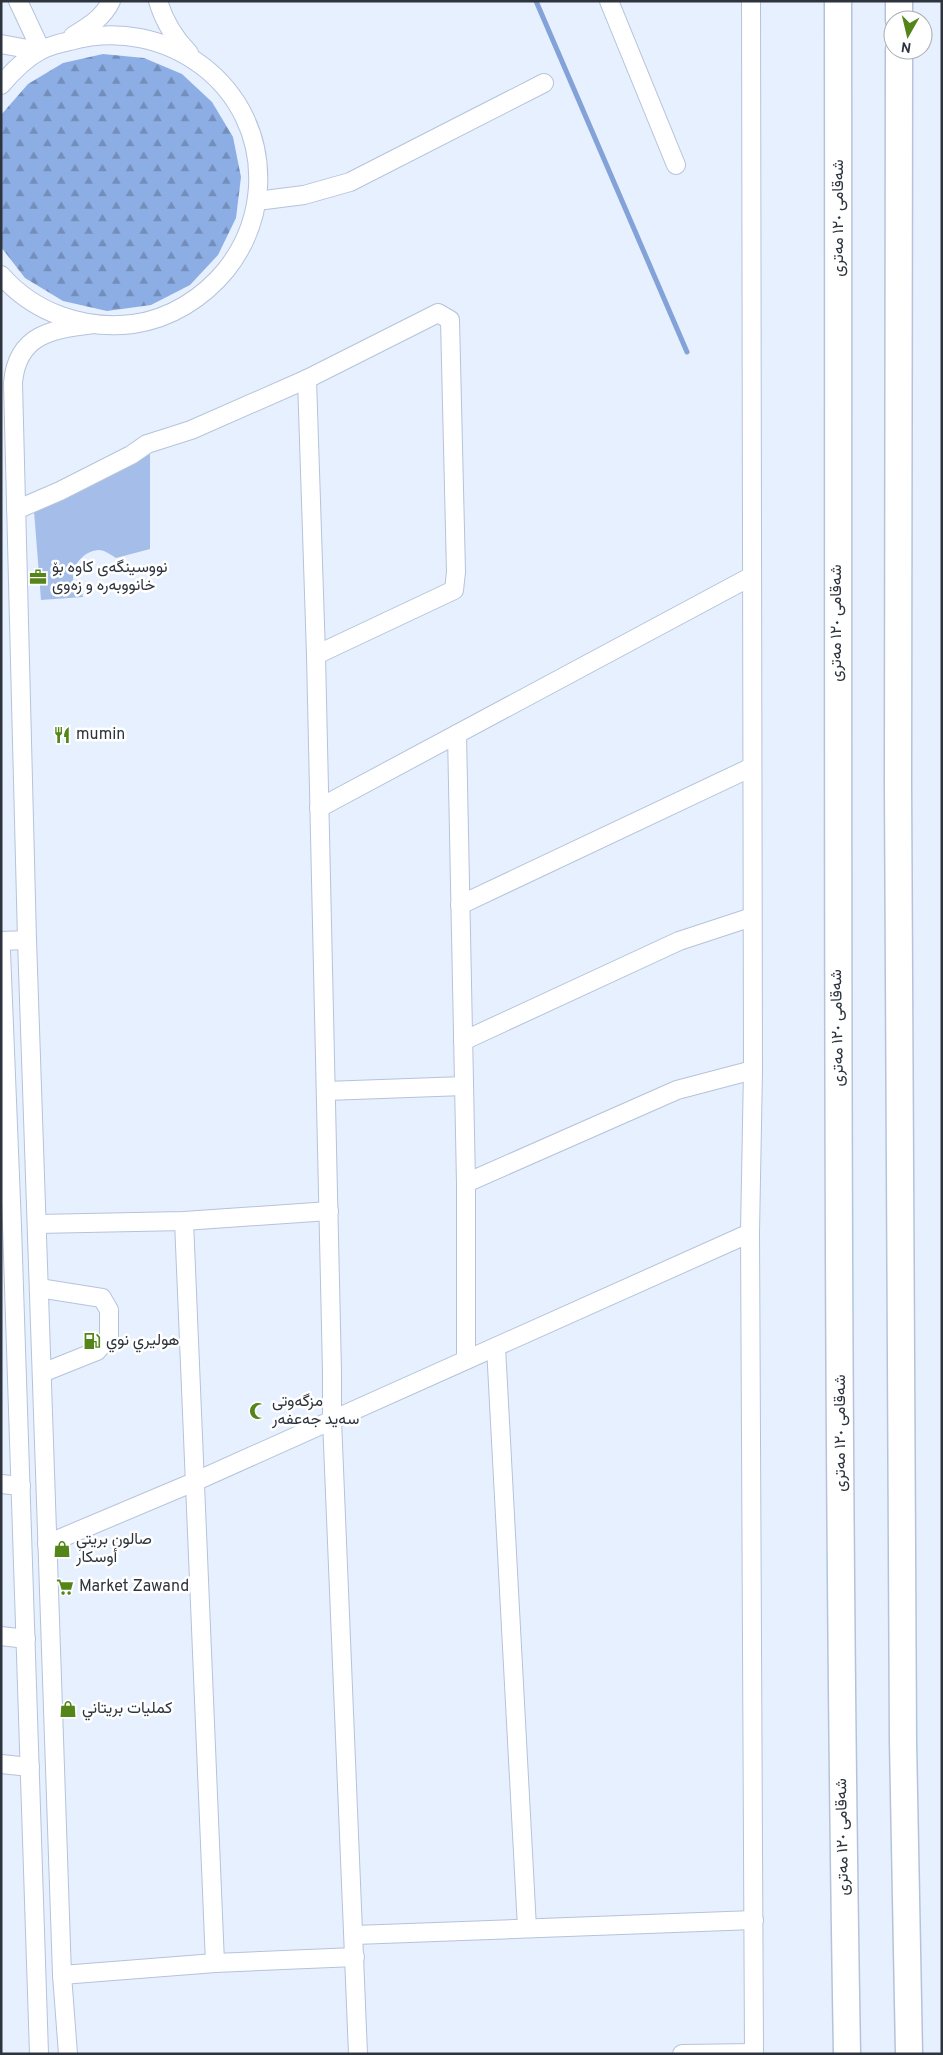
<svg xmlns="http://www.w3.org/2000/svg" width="943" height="2055" font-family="Overpass,Vazirmatn,sans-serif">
<defs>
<pattern id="forest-firs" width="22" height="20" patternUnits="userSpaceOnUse" patternTransform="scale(1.25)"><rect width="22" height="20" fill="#8daee5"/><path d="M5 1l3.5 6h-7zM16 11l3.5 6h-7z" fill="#748ebb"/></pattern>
</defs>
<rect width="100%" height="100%" fill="#e7f0fe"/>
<!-- grass -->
<path fill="#a5bee9" d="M150,451V549L116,558C111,555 105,550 98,550C77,552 63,580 82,593L83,597L41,600L34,511Z"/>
<!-- forest -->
<path fill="url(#forest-firs)" d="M103,54L144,58L182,74L212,102L233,137L241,177L236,218L218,255L190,285L151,305L107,311L63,301L25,278L1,247V115L28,84L63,63Z"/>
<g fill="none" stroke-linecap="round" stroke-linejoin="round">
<!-- stream -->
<path stroke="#82a2d8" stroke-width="5" d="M536,1L687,352"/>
<!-- minor casing -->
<g stroke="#b5c3da" stroke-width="20">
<g id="minor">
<path d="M18,1L41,50"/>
<path d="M158,1C164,21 174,38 189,53"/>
<path d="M609,1L676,165"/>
<path d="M751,1L753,1070L750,1233L754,2054"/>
<path d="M73,36C88,27 103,18 111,1"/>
<path d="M1,44L39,51"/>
<path d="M1,85C12,72 26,58 41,50C50,46 60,43 70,41C165,14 264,85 258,187C256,218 245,246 226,270C203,298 170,319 133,324C84,330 34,313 1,275"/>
<path d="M257,201L304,195L350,182L544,83"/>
<path d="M307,379L316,655L332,1372V1420L358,2054"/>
<path d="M16,510L60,491L131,455L147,444L191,430L307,379L438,313L450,320L456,572L454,590L316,655"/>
<path d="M457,734L466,1183V1360"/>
<path d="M319,808L752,576"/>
<path d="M460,905L752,767"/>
<path d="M1,941L27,940"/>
<path d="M1,951L12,1226L39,2054"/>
<path d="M463,1041L679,941L752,917"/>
<path d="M326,1091L464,1086"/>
<path d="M466,1183L677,1090L753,1070"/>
<path d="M184,1221L215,1963"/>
<path d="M37,1224L184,1221L329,1211"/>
<path d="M39,1288L102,1298L109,1310V1337L97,1351L42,1373"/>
<path d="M496,1347L527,1928"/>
<path d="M1,1484L21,1486"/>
<path d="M47,1544L194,1482L750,1233"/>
<path d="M1,1636L26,1639"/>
<path d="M1,1764L30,1767"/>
<path d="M355,1935L754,1920"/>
<path d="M62,1975L215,1963L355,1957"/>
<path d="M68,2054L62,1975L27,940L13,383C17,333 54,329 95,324"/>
<path d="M682,2054L754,2053"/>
</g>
</g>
<!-- highway casing -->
<g stroke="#b5c3da" stroke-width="29">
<g id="highway">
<path d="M838,1C839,685 835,1370 847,2054"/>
<path d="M899,1V20"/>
<path d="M899,50L898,785L903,1741L909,2054"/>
</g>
</g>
<!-- minor -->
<use href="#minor" stroke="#fff" stroke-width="18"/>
<!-- highway -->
<use href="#highway" stroke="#fff" stroke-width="26"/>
</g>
<!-- icons -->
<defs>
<g id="office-bare" transform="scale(1.35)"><path d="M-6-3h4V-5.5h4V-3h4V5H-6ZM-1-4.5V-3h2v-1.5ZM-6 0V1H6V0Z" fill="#538518" stroke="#fff" stroke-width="2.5" paint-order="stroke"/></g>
<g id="restaurant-bare" transform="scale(1.35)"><path d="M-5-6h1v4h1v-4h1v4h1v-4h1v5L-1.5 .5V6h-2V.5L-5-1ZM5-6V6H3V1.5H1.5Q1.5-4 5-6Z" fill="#538518" stroke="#fff" stroke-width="2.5" paint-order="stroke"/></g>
<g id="fuel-bare" transform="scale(1.35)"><path d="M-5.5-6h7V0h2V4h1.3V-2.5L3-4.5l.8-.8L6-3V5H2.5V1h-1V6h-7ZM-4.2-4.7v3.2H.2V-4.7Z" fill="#538518" stroke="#fff" stroke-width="2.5" paint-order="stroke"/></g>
<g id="mosque-bare" transform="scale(1.35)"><path d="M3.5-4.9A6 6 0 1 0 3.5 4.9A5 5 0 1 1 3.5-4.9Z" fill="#538518" stroke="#fff" stroke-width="2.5" paint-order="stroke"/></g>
<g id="shop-bare" transform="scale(1.35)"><path d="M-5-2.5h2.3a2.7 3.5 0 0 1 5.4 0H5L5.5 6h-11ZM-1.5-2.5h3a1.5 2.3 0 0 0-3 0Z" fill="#538518" stroke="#fff" stroke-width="2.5" paint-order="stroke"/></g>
<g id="supermarket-bare" transform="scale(1.35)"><path d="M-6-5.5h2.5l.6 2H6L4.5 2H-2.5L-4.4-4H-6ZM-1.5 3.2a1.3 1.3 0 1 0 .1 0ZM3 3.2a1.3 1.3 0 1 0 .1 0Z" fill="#538518" stroke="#fff" stroke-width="2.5" paint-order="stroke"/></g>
</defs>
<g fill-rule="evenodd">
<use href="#office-bare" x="38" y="577"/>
<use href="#restaurant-bare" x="62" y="735"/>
<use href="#fuel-bare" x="92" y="1341"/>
<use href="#mosque-bare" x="258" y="1411"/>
<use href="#shop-bare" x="62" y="1549"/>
<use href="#supermarket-bare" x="65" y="1587"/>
<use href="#shop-bare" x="68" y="1709"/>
</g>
<g text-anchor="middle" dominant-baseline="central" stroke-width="5" stroke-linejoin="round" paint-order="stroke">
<!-- street labels -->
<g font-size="16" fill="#2e343d" stroke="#fff">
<text transform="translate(839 218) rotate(-90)">شەقامی ١٢٠ مەتری</text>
<text transform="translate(837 623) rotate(-90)">شەقامی ١٢٠ مەتری</text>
<text transform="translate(838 1028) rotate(-91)">شەقامی ١٢٠ مەتری</text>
<text transform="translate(841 1433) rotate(-90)">شەقامی ١٢٠ مەتری</text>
<text transform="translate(843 1837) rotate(-91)">شەقامی ١٢٠ مەتری</text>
</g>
<!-- poi labels -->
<g font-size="16" fill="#2e343d" stroke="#fff" text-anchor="start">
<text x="52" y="568">نووسینگەی کاوە بۆ<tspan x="52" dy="18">خانووبەرە و زەوی</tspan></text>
<text x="76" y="735">mumin</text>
<text x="106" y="1341">هوليري نوي</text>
<text x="272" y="1402">مزگەوتی<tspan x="272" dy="18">سەید جەعفەر</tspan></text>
<text x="76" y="1540">صالون بريتي<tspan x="76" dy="18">أوسكار</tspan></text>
<text x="79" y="1587">Market Zawand</text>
<text x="82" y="1709">كمليات بريتاني</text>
</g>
</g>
<!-- border -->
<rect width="943" height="2055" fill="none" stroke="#2e343d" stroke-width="5"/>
<!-- north arrow -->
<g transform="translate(908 35) rotate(188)"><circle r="24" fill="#ffffff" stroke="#abaeb1"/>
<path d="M0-4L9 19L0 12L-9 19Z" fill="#538518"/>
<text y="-8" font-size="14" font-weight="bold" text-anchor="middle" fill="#2e343d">N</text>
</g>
</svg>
